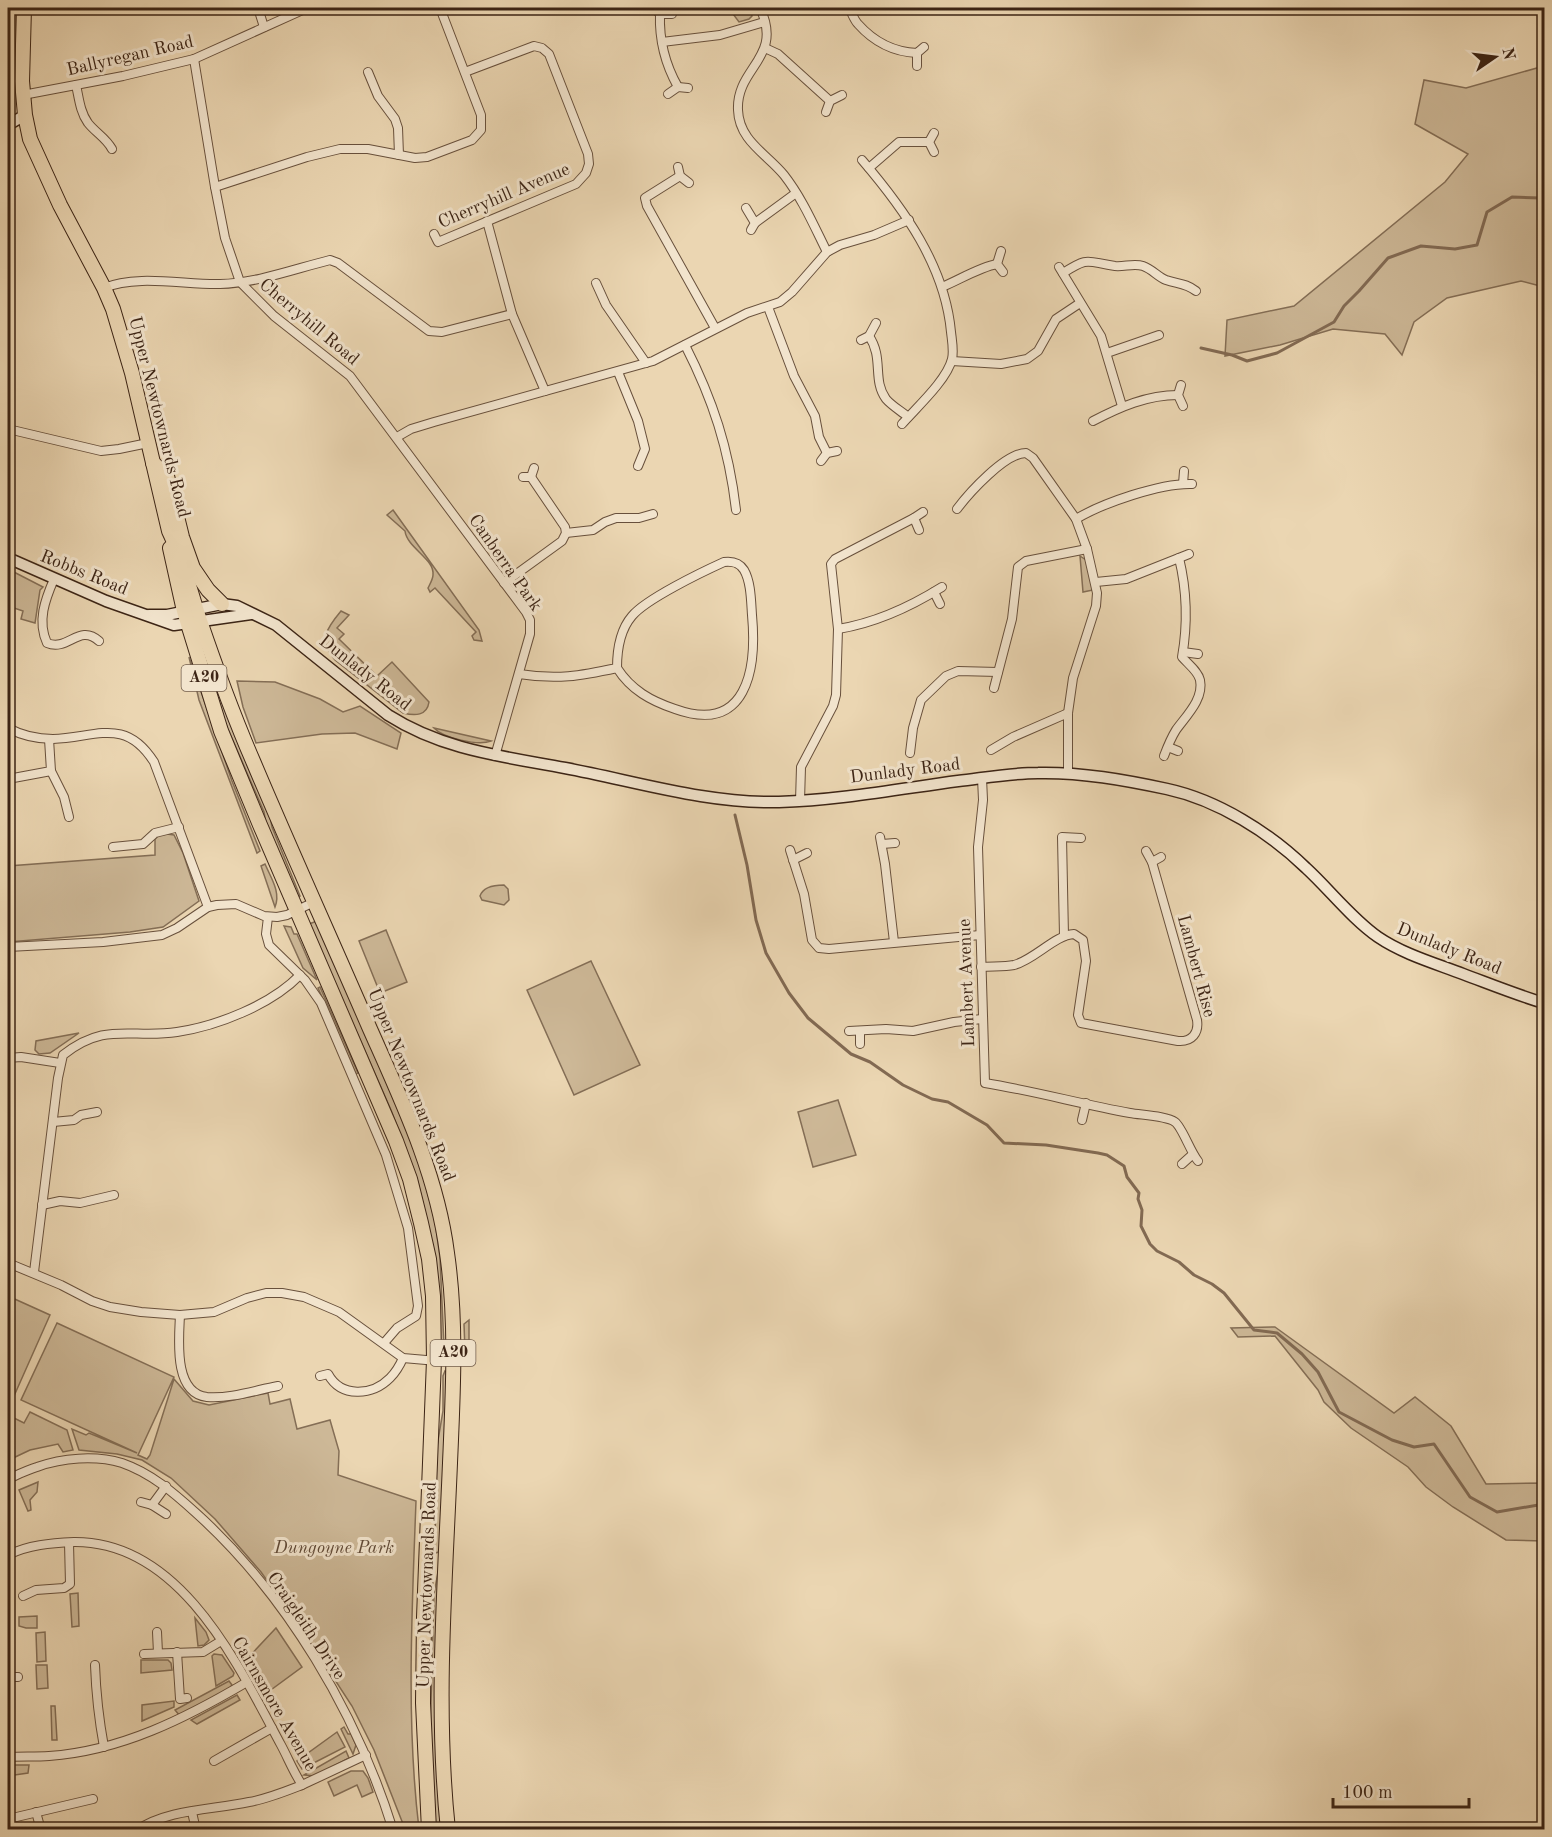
<svg xmlns="http://www.w3.org/2000/svg" width="1552" height="1837" font-family="'Old Standard TT',serif">
<rect width="100%" height="100%" fill="#ebd6b2"/>
<filter id="stains"><feTurbulence type="fractalNoise" baseFrequency=".00333" numOctaves="4"/><feColorMatrix values="0 0 0 0 .2 0 0 0 0 .09 0 0 0 0 .02 0 0 0 .5 -.17"/></filter>
<radialGradient id="worn" r=".72"><stop offset=".6" stop-color="#630" stop-opacity="0"/><stop offset="1" stop-color="#630" stop-opacity=".3"/></radialGradient>
<!-- green -->
<g fill="#cdb897" stroke="#846e56" stroke-width="1.5">
<path d="M731,8H750L752,16L749,19L739,22L733,14Z"/>
<path d="M1544,66V287L1521,281L1447,298L1414,322L1402,355L1385,334L1333,329L1280,345L1225,356L1227,320L1294,306L1445,182L1468,154L1415,124L1424,80L1466,88Z"/>
<path d="M393,510L479,630L482,641L474,640L472,636L476,632L435,588L430,592L428,588C430,584 433,579 433,575C435,559 407,548 405,531L387,515Z"/>
<path d="M1080,556L1086,560L1093,590L1083,592Z"/>
<path d="M8,569L43,587L40,590L35,623L21,619L23,611L8,606Z"/>
<path d="M341,611L349,615L337,628L344,634L339,639L377,676L392,662L429,702C427,716 415,716 403,713L335,660C318,640 326,629 341,611Z"/>
<path d="M208,653L269,811L272,827L300,896L297,897L267,829L264,812L225,722L204,654Z"/>
<path d="M189,657L232,781L260,851L257,853L199,700Z"/>
<path d="M237,681L275,682L320,699L343,712L360,706L401,733L397,749L355,733L322,734L256,743L243,707Z"/>
<path d="M434,728L491,741C478,746 443,738 434,728Z"/>
<path d="M167,834L174,835L183,853L199,901L163,927L130,932L8,942V866L155,855V839L159,835Z"/>
<path d="M265,864C271,878 281,892 275,907L261,866Z"/>
<path d="M504,885L508,889L509,900L504,905L482,900L480,896C483,887 495,885 504,885Z"/>
<path d="M317,921L417,1153L435,1221L440,1258L444,1346L442,1350L440,1348L434,1251L418,1182L391,1110L309,924Z"/>
<path d="M284,926L291,927L294,934H297L317,980L303,968Z"/>
<path d="M386,930L407,982L380,993L359,941Z"/>
<path d="M591,961L640,1065L574,1095L527,990Z"/>
<path d="M320,987L358,1073L356,1074L318,988Z"/>
<path d="M79,1033L50,1053L39,1054L35,1050L36,1041Z"/>
<path d="M838,1100L856,1155L813,1167L798,1112Z"/>
<path d="M8,1296L50,1315L14,1396L8,1393Z"/>
<path d="M469,1320V1355L465,1351L464,1324Z"/>
<path d="M57,1323L174,1377L138,1455L147,1459L150,1455L174,1379L193,1401L209,1405L268,1393L270,1404L290,1399L297,1429L330,1420L339,1451L338,1475L416,1501C412,1610 406,1721 419,1829H405L374,1750L352,1706L307,1637L261,1572L215,1519L171,1478L142,1460L117,1454L79,1450L72,1429L86,1435L89,1433L137,1453L21,1400Z"/>
<path d="M1275,1327L1394,1413L1415,1397L1451,1426L1486,1484L1544,1483V1541L1506,1540L1453,1507L1426,1487L1408,1467L1351,1428L1324,1402L1318,1390L1275,1336L1238,1337L1231,1328Z"/>
<path d="M445,1371L448,1373L441,1551L436,1553L433,1547L436,1452L443,1411V1376Z"/>
<path d="M30,1412L67,1430L73,1450L63,1452L58,1444L30,1450L11,1459L8,1456V1415L24,1423Z"/>
<path d="M38,1482L37,1492L30,1500L31,1510L28,1511L19,1490Z"/>
<path d="M438,1572L441,1574L437,1692L440,1829L436,1830L430,1738L434,1594Z"/>
<path d="M78,1593L79,1626L72,1627L70,1594Z"/>
<path d="M37,1616V1628H26L19,1626V1617Z"/>
<path d="M195,1618L206,1632L209,1640L204,1645L198,1646Z"/>
<path d="M276,1628L302,1667L264,1695L244,1662Z"/>
<path d="M45,1632L46,1661L37,1662L36,1633Z"/>
<path d="M214,1654L222,1655L234,1673L233,1676L216,1686L212,1656Z"/>
<path d="M141,1660H168L171,1663L172,1670L141,1673Z"/>
<path d="M36,1665H47L48,1688L37,1689Z"/>
<path d="M229,1681L232,1685L229,1689L180,1716L175,1710Z"/>
<path d="M237,1695L240,1700L197,1724L191,1720Z"/>
<path d="M174,1701V1707L142,1721V1705Z"/>
<path d="M51,1706H55L57,1740H52Z"/>
<path d="M344,1727L348,1734H351L356,1745L353,1754L341,1729Z"/>
<path d="M337,1732L345,1747L302,1769L297,1761Z"/>
<path d="M346,1751L349,1758L315,1776L304,1775Z"/>
<path d="M8,1765H29L28,1773L8,1776Z"/>
<path d="M351,1771H363L368,1778L373,1792L362,1797L357,1785L334,1796L328,1782Z"/>
</g>
<g fill="none" stroke-linecap="round" stroke-linejoin="round">
<!-- stream -->
<g stroke="#826a53" stroke-width="3">
<path d="M1201,348L1232,355L1247,361L1277,353L1334,322L1344,306L1359,291L1388,258L1421,246L1455,249L1477,245L1487,212L1512,197L1540,198L1544,195"/>
<path d="M735,815L747,865L756,920L766,953L789,993L808,1018L851,1054L870,1062L903,1085L932,1099L948,1102L987,1125L1004,1143L1046,1145L1098,1153L1107,1155L1124,1166L1127,1177L1139,1193L1138,1199L1142,1210L1141,1226L1150,1244L1157,1251L1179,1262L1194,1275L1212,1284L1224,1293L1254,1330L1277,1333L1302,1354L1318,1372L1339,1412L1392,1440L1414,1447L1434,1444L1470,1497L1497,1512L1544,1504"/>
</g>
<!-- street casing -->
<g stroke="#68503c" stroke-width="10">
<g id="street">
<path d="M24,8H41"/>
<path d="M258,8L264,27"/>
<path d="M654,8L660,14H672"/>
<path d="M760,8C784,58 736,67 738,110C739,141 767,154 784,175C802,198 814,226 827,252"/>
<path d="M849,8C852,13 854,20 858,24C874,42 894,52 917,53L924,47"/>
<path d="M594,10L605,8"/>
<path d="M660,14C659,41 665,64 678,87"/>
<path d="M662,42L720,35L764,22"/>
<path d="M765,48L778,54L830,101"/>
<path d="M194,59L215,187L225,238L240,282L274,316L350,376L526,612L530,620V634L495,756"/>
<path d="M917,66V53"/>
<path d="M368,72L378,96L395,119L398,128L399,155"/>
<path d="M76,85C79,98 80,112 88,123C96,133 106,138 112,149"/>
<path d="M668,94L678,87L688,88"/>
<path d="M23,95L123,76L194,59L307,8"/>
<path d="M826,112L830,101L842,95"/>
<path d="M934,133L929,142L934,152"/>
<path d="M862,160C904,209 945,266 951,332C952,341 954,351 952,359C947,380 916,408 902,424"/>
<path d="M678,167L680,176L689,183"/>
<path d="M869,168L899,142H929"/>
<path d="M680,176L645,198L647,206L715,328"/>
<path d="M215,187L307,157L340,149H368L415,158L427,157L472,140L481,130V115L440,8"/>
<path d="M746,208L755,223L751,230"/>
<path d="M487,221L512,314L545,391"/>
<path d="M755,223L796,193"/>
<path d="M434,234L438,242L576,184L586,173L589,164L588,154L549,54L542,48L534,46L465,72"/>
<path d="M1001,251L997,264L1003,272"/>
<path d="M1059,267L1101,336L1122,406"/>
<path d="M1063,273C1090,256 1086,262 1115,266C1124,267 1134,263 1143,266C1152,269 1158,277 1166,280C1178,284 1186,283 1196,291"/>
<path d="M596,283L606,305L646,363"/>
<path d="M942,287C959,280 980,267 997,264"/>
<path d="M104,288C137,274 185,285 220,284C257,283 294,269 330,260L338,263L429,331L442,332L512,314"/>
<path d="M768,307L794,376L815,416L819,437L827,453"/>
<path d="M869,336C884,358 872,380 886,399C892,406 901,411 908,417"/>
<path d="M861,340L869,336L876,323"/>
<path d="M685,345C713,400 729,449 736,510"/>
<path d="M1107,353L1159,335"/>
<path d="M952,361L1001,364L1027,359L1038,351L1056,319L1080,303"/>
<path d="M618,372L638,421L645,449L638,466"/>
<path d="M1181,385L1178,395L1183,406"/>
<path d="M1093,421C1120,407 1147,395 1178,395"/>
<path d="M8,429L101,451L119,449L148,443"/>
<path d="M397,437L411,429L434,422L653,361L747,313L780,302L792,292L827,252L840,245L874,235L909,220"/>
<path d="M821,461L827,453L837,451"/>
<path d="M523,477H531L534,468"/>
<path d="M1183,484L1184,471"/>
<path d="M957,509C969,493 1005,453 1026,453L1033,458L1076,519L1087,549L1097,593L1096,606L1073,678L1068,713V774"/>
<path d="M914,518L919,530"/>
<path d="M1076,519C1103,503 1160,483 1192,484"/>
<path d="M566,533L593,530L605,522L616,518H639L653,514"/>
<path d="M54,579C45,600 37,621 47,643C68,652 79,623 99,641"/>
<path d="M1096,582L1126,579L1189,554"/>
<path d="M504,583L562,541L566,533L565,527L531,477"/>
<path d="M934,592L940,604"/>
<path d="M838,629C875,623 910,607 942,587"/>
<path d="M1183,652L1198,654"/>
<path d="M519,674C557,680 580,676 617,668C631,690 651,701 675,709C747,735 757,669 752,615C751,601 751,582 744,570C739,562 732,561 724,562C702,572 646,599 632,616C620,630 617,650 617,668"/>
<path d="M994,688L1012,619L1018,567L1026,561L1087,549"/>
<path d="M8,728C21,735 38,739 53,739C95,738 125,716 154,762L208,907"/>
<path d="M1168,747L1178,751"/>
<path d="M991,750L1013,737L1068,713"/>
<path d="M910,753L913,728L921,700L946,676L958,671L998,672"/>
<path d="M1164,756C1167,748 1171,738 1176,730C1186,716 1204,699 1200,680C1198,671 1188,664 1182,657C1188,623 1187,591 1179,558"/>
<path d="M51,771L64,797L69,817"/>
<path d="M982,778L983,800L978,847L985,1083C1034,1091 1081,1104 1130,1113C1141,1115 1167,1116 1175,1122C1182,1127 1190,1151 1198,1161"/>
<path d="M8,779L51,771L49,739"/>
<path d="M800,801L801,767L833,706L836,695L838,629L831,564L835,559L914,518L923,512"/>
<path d="M880,837L885,864L894,942"/>
<path d="M882,844L895,843"/>
<path d="M113,847L143,844L155,833L179,827"/>
<path d="M790,850L804,894L812,940L819,948L829,949L980,935"/>
<path d="M793,860L807,853"/>
<path d="M1152,862L1161,857"/>
<path d="M268,917L266,934L269,945L305,980L321,1003L386,1155L408,1228L418,1306L416,1316L397,1328L384,1343"/>
<path d="M1064,936L1062,837L1081,838"/>
<path d="M8,947L103,942L162,935L177,928L208,907L217,905L236,904L264,916L277,917L287,915L314,902"/>
<path d="M981,967C991,966 1004,967 1014,965C1034,960 1055,935 1074,934L1083,940L1086,961L1078,1015L1081,1023L1178,1041C1192,1042 1199,1033 1197,1020L1152,862L1146,851"/>
<path d="M849,1031L886,1029L913,1031L954,1022L982,1019"/>
<path d="M860,1031V1044"/>
<path d="M8,1058L21,1057L60,1063"/>
<path d="M1082,1120L1086,1103"/>
<path d="M53,1122L74,1120L81,1115L97,1112"/>
<path d="M1182,1164L1192,1155"/>
<path d="M42,1205L60,1201L80,1203L114,1195"/>
<path d="M8,1263L61,1285L92,1301L110,1307L141,1312L180,1315L214,1312L247,1298L266,1293H282L304,1297L339,1312L403,1358L426,1360H453"/>
<path d="M34,1272L58,1078L63,1055C106,1021 131,1039 177,1032C217,1026 271,1005 300,975"/>
<path d="M180,1315C179,1339 173,1393 207,1397C230,1399 256,1390 278,1386"/>
<path d="M320,1376L328,1374C341,1398 372,1396 390,1378C396,1372 400,1365 403,1358"/>
<path d="M8,1479C17,1475 27,1470 37,1467C62,1458 95,1455 122,1463C151,1473 174,1493 196,1513C287,1595 357,1714 393,1830"/>
<path d="M141,1502L152,1505L166,1514"/>
<path d="M152,1505L166,1486"/>
<path d="M8,1555C28,1545 51,1543 74,1542C181,1541 238,1665 281,1745C288,1758 294,1773 302,1785L366,1755"/>
<path d="M23,1596L36,1590L64,1588L70,1584L69,1543"/>
<path d="M157,1632L158,1653"/>
<path d="M177,1652L180,1699L187,1698"/>
<path d="M144,1654L203,1652L221,1641"/>
<path d="M95,1665C96,1693 99,1720 104,1747"/>
<path d="M8,1677H18"/>
<path d="M8,1757C21,1756 35,1757 49,1756C121,1751 186,1718 247,1682"/>
<path d="M214,1761L272,1728"/>
<path d="M36,1812L41,1830"/>
<path d="M192,1812L196,1830"/>
<path d="M8,1819L93,1799"/>
<path d="M137,1830C168,1809 212,1810 249,1802C267,1799 284,1792 302,1785"/>
</g>
</g>
<!-- secondary casing -->
<g stroke="#3c2415" stroke-width="13">
<g id="secondary">
<path d="M8,125L25,115"/>
<path d="M8,558L106,601L174,625L251,614"/>
<path d="M149,615H167L222,604L237,606L276,625L388,715C443,750 501,756 565,768C635,781 707,804 779,802C839,800 899,789 958,781C984,778 1011,773 1038,773C1081,772 1125,780 1167,789C1218,800 1270,833 1306,868C1329,889 1352,919 1378,937C1403,954 1434,963 1463,974C1490,984 1517,995 1544,1003"/>
</g>
</g>
<!-- highway casing -->
<g stroke="#3c2415" stroke-width="16">
<g id="highway">
<path d="M24,8L22,81L25,115L30,139L60,205L104,288L113,309L132,373L169,531C183,560 190,591 200,621C216,668 233,715 253,761C291,851 331,939 370,1029C402,1101 437,1174 447,1253C457,1322 453,1393 450,1463C445,1585 435,1708 448,1830"/>
<path d="M153,463L167,476L182,537L193,568L208,590L222,604"/>
<path d="M170,548L184,611L221,731L260,825L396,1141L410,1179L421,1223L429,1259L433,1296L434,1360L424,1617L423,1703L429,1830"/>
</g>
</g>
<!-- street -->
<use href="#street" stroke="#f2e4cd" stroke-width="8"/>
<!-- secondary -->
<use href="#secondary" stroke="#f2e4cd" stroke-width="10"/>
<!-- highway -->
<use href="#highway" stroke="#ebd6b2" stroke-width="14"/>
</g>
<g text-anchor="middle" dominant-baseline="central" stroke-width="6" stroke-linejoin="round" paint-order="stroke">
<!-- shield labels -->
<g fill="#f2e4cd" stroke="#735e4c" stroke-width="1.5">
<rect x="181.5" y="665" width="45" height="26" rx="4.5"/>
<rect x="430.5" y="1340" width="45" height="26" rx="4.5"/>
</g>
<g font-size="16" font-weight="bold" fill="#3c2415">
<text x="204" y="678">A20</text>
<text x="453" y="1353">A20</text>
</g>
<!-- street labels -->
<g font-size="18" fill="#3c2415" stroke="#f2e4cd">
<text transform="translate(130 56) rotate(-13)">Ballyregan Road</text>
<text transform="translate(504 196) rotate(-23)">Cherryhill Avenue</text>
<text transform="translate(309 322) rotate(40)">Cherryhill Road</text>
<text transform="translate(159 417) rotate(76)">Upper Newtownards Road</text>
<text transform="translate(505 563) rotate(55)">Canberra Park</text>
<text transform="translate(84 573) rotate(22)">Robbs Road</text>
<text transform="translate(365 673) rotate(38)">Dunlady Road</text>
<text transform="translate(905 771) rotate(-7)">Dunlady Road</text>
<text transform="translate(1449 949) rotate(22)">Dunlady Road</text>
<text transform="translate(1196 966) rotate(75)">Lambert Rise</text>
<text transform="translate(967 983) rotate(-92)">Lambert Avenue</text>
<text transform="translate(411 1085) rotate(68)">Upper Newtownards Road</text>
<text transform="translate(427 1585) rotate(-88)">Upper Newtownards Road</text>
<text transform="translate(306 1626) rotate(56)">Craigleith Drive</text>
<text transform="translate(274 1704) rotate(60)">Cairnsmore Avenue</text>
</g>
<!-- park labels -->
<g font-size="18" font-style="italic" fill="#604936" stroke="#f2e4cd">
<text x="334" y="1548">Dungoyne Park</text>
</g>
</g>
<!-- margin -->
<rect width="1552" height="1837" fill="none" stroke="#ebd6b2" stroke-width="30"/>
<rect x="9" y="9" width="1534" height="1819" fill="none" stroke="#3c2415" stroke-width="3"/>
<rect x="15" y="15" width="1522" height="1807" fill="none" stroke="#3c2415" stroke-width="1.5"/>
<!-- north arrow -->
<g transform="translate(1495 57) rotate(76)" stroke="#f2e4cd" stroke-width="4.5" paint-order="stroke">
<path d="M0-4.5L10 22L0 15L-10 22Z" fill="#3c2415"/>
<text y="-9" font-size="16" font-weight="bold" text-anchor="middle" fill="#3c2415">N</text>
</g>
<!-- scale -->
<path d="M1333 1798v9h136v-9" fill="none" stroke="#3c2415" stroke-width="3"/>
<text x="1342" y="1798" font-size="18" fill="#3c2415" stroke="#f2e4cd" stroke-width="4.5" paint-order="stroke">100 m</text>
<rect width="100%" height="100%" filter="url(#stains)"/>
<rect width="100%" height="100%" fill="url(#worn)"/>
</svg>
